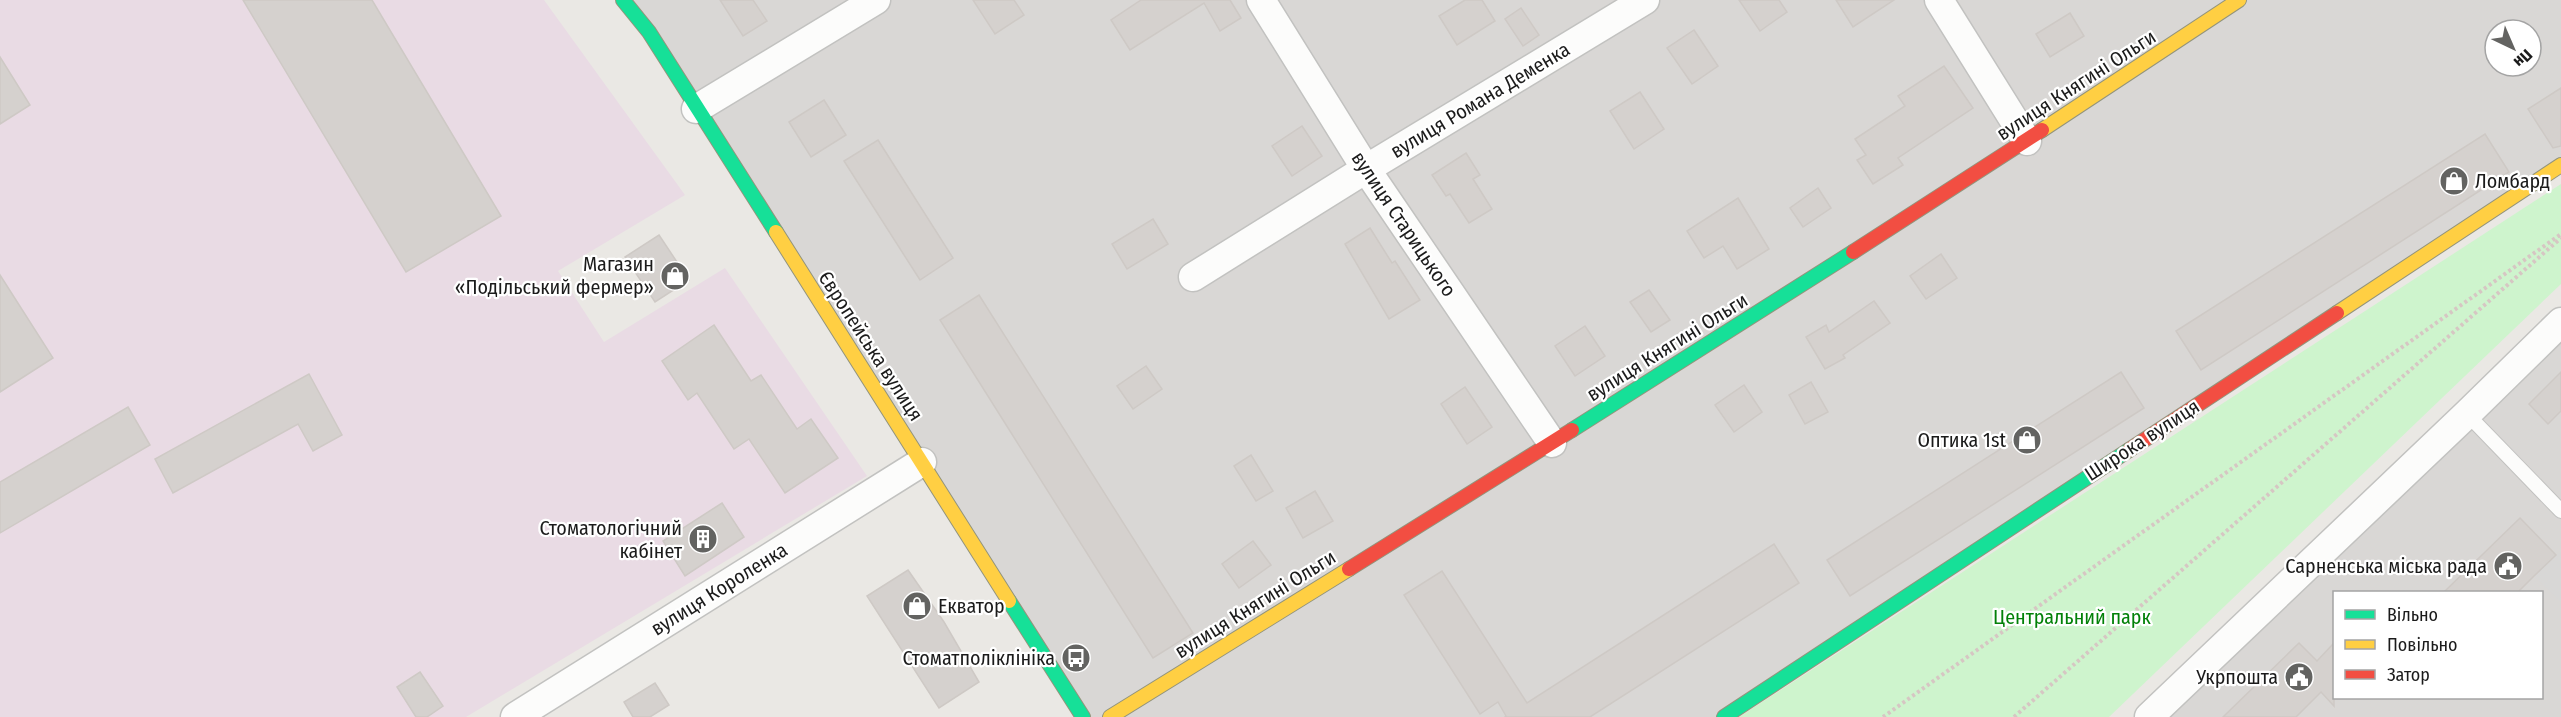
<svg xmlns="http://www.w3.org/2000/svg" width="2561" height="717" font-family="'Fira Sans Condensed',sans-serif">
<rect width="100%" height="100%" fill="#eae8e4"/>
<!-- residential -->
<g fill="#d9d7d5" fill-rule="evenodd">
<path d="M623,0H2561V165L1724,717H1083ZM2495,30H2531V66H2495Z"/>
<path d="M2561,322V717H2149ZM2334,592H2542V698H2334Z"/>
</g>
<!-- industrial -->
<path fill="#e9dbe4" d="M0,0H544L685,195L558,271L604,342L725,268L867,476L466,717H0Z"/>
<!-- park -->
<path fill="#cef4cd" d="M2561,184V284L2109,717H1739Z"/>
<!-- parking -->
<path fill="#d8d7d6" d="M2561,551V602L2534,576Z"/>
<!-- building -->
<g fill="#d5d1ce" stroke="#cec9c5" stroke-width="1.5">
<path d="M243,0H372L501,216L406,272Z"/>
<path d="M720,0H753L767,21L743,36Z"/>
<path d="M973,0H1014L1024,15L995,34Z"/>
<path d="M1141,0H1230L1241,18L1220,31L1204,3L1130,50L1111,20Z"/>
<path d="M1465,0H1482L1495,21L1457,45L1439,16Z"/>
<path d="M1739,0H1779L1787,12L1760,31Z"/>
<path d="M1836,0H1894L1853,27Z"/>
<path d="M1521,8L1539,35L1523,46L1505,19Z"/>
<path d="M2070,13L2084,36L2050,57L2036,34Z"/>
<path d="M1694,30L1718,66L1692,84L1667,48Z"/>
<path d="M0,57L30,105L0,124Z"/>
<path d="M1944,66L1973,108L1898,158L1903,165L1873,184L1857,160L1866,155L1855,139L1905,106L1898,96Z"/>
<path d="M2561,88V146L2553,148L2528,109Z"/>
<path d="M1640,92L1664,129L1634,149L1610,111Z"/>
<path d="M824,100L846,135L811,157L789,122Z"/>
<path d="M1302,126L1322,156L1292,176L1272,146Z"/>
<path d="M2485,134L2509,172L2201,370L2176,331Z"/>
<path d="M878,140L953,258L920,280L844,161Z"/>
<path d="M1466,153L1480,175L1473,179L1492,209L1469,223L1450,194L1446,196L1432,175Z"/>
<path d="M1818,188L1831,208L1803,227L1790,208Z"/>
<path d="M1738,198L1769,249L1737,269L1723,246L1704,258L1687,231Z"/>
<path d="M1153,219L1168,244L1127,269L1112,244Z"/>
<path d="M1370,228L1392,263L1395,261L1420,300L1389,319L1345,244Z"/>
<path d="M659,235L689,280L655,302L625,257Z"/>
<path d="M1941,254L1957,278L1926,299L1910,276Z"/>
<path d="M0,275L53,358L0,392Z"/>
<path d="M1649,290L1670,320L1651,332L1630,302Z"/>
<path d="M979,295L1193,633L1153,658L940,320Z"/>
<path d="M1874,301L1890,323L1843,355L1845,358L1825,369L1806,337L1826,325L1829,332Z"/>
<path d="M714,325L751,381L761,375L797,429L811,419L838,458L785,493L749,439L734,449L697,393L688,400L662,361Z"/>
<path d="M1585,326L1605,356L1575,376L1555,346Z"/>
<path d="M1146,366L1162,389L1133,409L1117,386Z"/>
<path d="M2121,372L2144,408L1850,596L1827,560Z"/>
<path d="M2561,372V411L2548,424L2529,404Z"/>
<path d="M309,374L342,435L313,451L298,424L173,493L155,459Z"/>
<path d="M1811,382L1828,412L1805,424L1789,395Z"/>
<path d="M1744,385L1762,412L1734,432L1715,405Z"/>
<path d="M1465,387L1492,427L1467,444L1441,404Z"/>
<path d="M128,407L150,445L0,533V482Z"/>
<path d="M1251,455L1273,491L1256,501L1234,466Z"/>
<path d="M1315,491L1333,521L1303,538L1286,508Z"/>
<path d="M722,503L744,537L685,576L663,541Z"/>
<path d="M2520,518L2556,555L2534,576L2518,592H2444Z"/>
<path d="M1253,541L1271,565L1239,588L1222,564Z"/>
<path d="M1774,544L1799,583L1590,717H1505L1506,716L1498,702L1480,714L1404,595L1442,571L1527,703Z"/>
<path d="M908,570L944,622L979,682L939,708L867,596Z"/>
<path d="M2299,643L2317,661L2334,643V706L2321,692L2296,717H2223Z"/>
<path d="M420,672L443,706L427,717H416L397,687Z"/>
<path d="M655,683L669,705L650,717H633L624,702Z"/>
</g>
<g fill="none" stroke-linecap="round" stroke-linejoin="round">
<!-- lane casing -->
<g stroke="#c2c2c0" stroke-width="16">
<path id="lane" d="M2467,414L2561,511"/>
</g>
<!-- street casing -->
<g stroke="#c2c2c0" stroke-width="31">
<g id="street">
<path d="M1261,0L1366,169L1552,443"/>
<path d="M1939,0L2027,141"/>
<path d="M696,109L876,0"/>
<path d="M1193,277L1366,169L1645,0"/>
<path d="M515,717L922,462"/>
<path d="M2149,717L2467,414L2561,322"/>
</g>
</g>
<!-- fast casing -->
<g stroke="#93947c" stroke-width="16">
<g id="fast">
<path d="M623,0L649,32L776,232"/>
<path d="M1572,430L1853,252"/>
<path d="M1009,601L1083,717"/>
<path d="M1724,717L2129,450"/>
</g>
</g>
<!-- slow casing -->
<g stroke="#93947c" stroke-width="16">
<g id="slow">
<path d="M2042,130L2239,0"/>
<path d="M776,232L1009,601"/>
<path d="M2337,313L2561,165"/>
<path d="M1110,717L1349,569"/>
</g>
</g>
<!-- jam casing -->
<g stroke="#93947c" stroke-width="16">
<g id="jam">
<path d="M1853,252L2042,130"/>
<path d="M2129,450L2337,313"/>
<path d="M1349,569L1572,430"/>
</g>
</g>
<!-- path -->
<g stroke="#d6c6c3" stroke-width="4" stroke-dasharray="3 3" stroke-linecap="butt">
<path d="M1883,717L2561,234"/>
<path d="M2014,717L2561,238"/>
</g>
<!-- lane -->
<use href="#lane" stroke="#fcfcfb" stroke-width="14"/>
<!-- street -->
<use href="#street" stroke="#fcfcfb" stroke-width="28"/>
<!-- fast -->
<use href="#fast" stroke="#16e098" stroke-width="14"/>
<!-- slow -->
<use href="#slow" stroke="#ffcf43" stroke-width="14"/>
<!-- jam -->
<use href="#jam" stroke="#f24e42" stroke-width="14"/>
</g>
<!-- icons -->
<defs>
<g id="shop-disc" transform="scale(1.5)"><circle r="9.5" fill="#636361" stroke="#fff"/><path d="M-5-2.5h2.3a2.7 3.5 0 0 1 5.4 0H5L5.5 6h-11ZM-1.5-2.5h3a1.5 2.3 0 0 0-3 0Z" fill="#fff"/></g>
<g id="building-disc" transform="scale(1.5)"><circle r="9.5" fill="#636361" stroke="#fff"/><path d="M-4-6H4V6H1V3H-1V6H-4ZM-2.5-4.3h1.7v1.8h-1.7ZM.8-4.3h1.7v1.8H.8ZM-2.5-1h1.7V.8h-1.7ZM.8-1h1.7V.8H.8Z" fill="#fff"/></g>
<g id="civic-disc" transform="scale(1.5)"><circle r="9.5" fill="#636361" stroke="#fff"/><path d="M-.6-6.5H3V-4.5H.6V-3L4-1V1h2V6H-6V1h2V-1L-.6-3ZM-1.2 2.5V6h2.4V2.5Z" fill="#fff"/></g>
<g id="bus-disc" transform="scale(1.5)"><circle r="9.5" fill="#636361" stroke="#fff"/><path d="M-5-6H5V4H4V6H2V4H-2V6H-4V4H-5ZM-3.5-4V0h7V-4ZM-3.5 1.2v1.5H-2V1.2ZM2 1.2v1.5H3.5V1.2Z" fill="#fff"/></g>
</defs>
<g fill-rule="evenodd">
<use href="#shop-disc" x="2454" y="181"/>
<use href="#shop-disc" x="675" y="276"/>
<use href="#shop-disc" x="2027" y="440"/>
<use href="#building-disc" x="703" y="539"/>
<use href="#civic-disc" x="2508" y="566"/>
<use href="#shop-disc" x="917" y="606"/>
<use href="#bus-disc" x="1076" y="658"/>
<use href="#civic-disc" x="2299" y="677"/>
</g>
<g text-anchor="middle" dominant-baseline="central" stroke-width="4.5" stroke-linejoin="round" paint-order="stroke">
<!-- street labels -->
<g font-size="20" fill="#1b1b1b" stroke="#fff">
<text transform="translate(2076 85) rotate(-33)">вулиця Княгині Ольги</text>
<text transform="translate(1480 100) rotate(-31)">вулиця Романа Деменка</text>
<text transform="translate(1404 224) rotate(56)">вулиця Старицького</text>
<text transform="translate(871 346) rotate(57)">Європейська вулиця</text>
<text transform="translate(1667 347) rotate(-32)">вулиця Княгині Ольги</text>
<text transform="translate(2142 440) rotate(-33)">Широка вулиця</text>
<text transform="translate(719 589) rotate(-32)">вулиця Короленка</text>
<text transform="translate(1255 604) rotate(-32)">вулиця Княгині Ольги</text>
</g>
<!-- poi labels -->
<g font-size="20" fill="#1b1b1b" stroke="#fff" text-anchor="end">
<text x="2475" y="181" text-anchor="start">Ломбард</text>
<text x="654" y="264">Магазин<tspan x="654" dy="23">«Подільський фермер»</tspan></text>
<text x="2006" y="440">Оптика 1st</text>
<text x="682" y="528">Стоматологічний<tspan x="682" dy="23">кабінет</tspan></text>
<text x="2487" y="566">Сарненська міська рада</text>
<text x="938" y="606" text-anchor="start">Екватор</text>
<text x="1055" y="658">Стоматполіклініка</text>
<text x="2278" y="677">Укрпошта</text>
</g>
<!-- park labels -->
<g font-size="20" fill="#028108" stroke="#fff">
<text x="2072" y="617">Центральний парк</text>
</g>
</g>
<!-- legend -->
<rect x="2333" y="591" width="210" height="108" fill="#ffffff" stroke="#a4a4a4" stroke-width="1.5"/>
<rect x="2345" y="610" width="30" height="9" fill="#16e098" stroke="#a4a4a4" stroke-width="1.5"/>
<text x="2387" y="621" font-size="18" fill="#1b1b1b">Вільно</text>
<rect x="2345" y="640" width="30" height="9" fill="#ffcf43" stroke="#a4a4a4" stroke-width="1.5"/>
<text x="2387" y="651" font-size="18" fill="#1b1b1b">Повільно</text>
<rect x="2345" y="670" width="30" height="9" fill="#f24e42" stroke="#a4a4a4" stroke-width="1.5"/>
<text x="2387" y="681" font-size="18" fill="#1b1b1b">Затор</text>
<!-- north arrow -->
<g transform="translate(2513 48) rotate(136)"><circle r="28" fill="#ffffff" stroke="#a4a4a4" stroke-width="1.5"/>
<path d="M0-4.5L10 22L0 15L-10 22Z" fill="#636361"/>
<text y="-9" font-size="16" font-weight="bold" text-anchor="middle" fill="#1b1b1b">Пн</text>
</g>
</svg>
